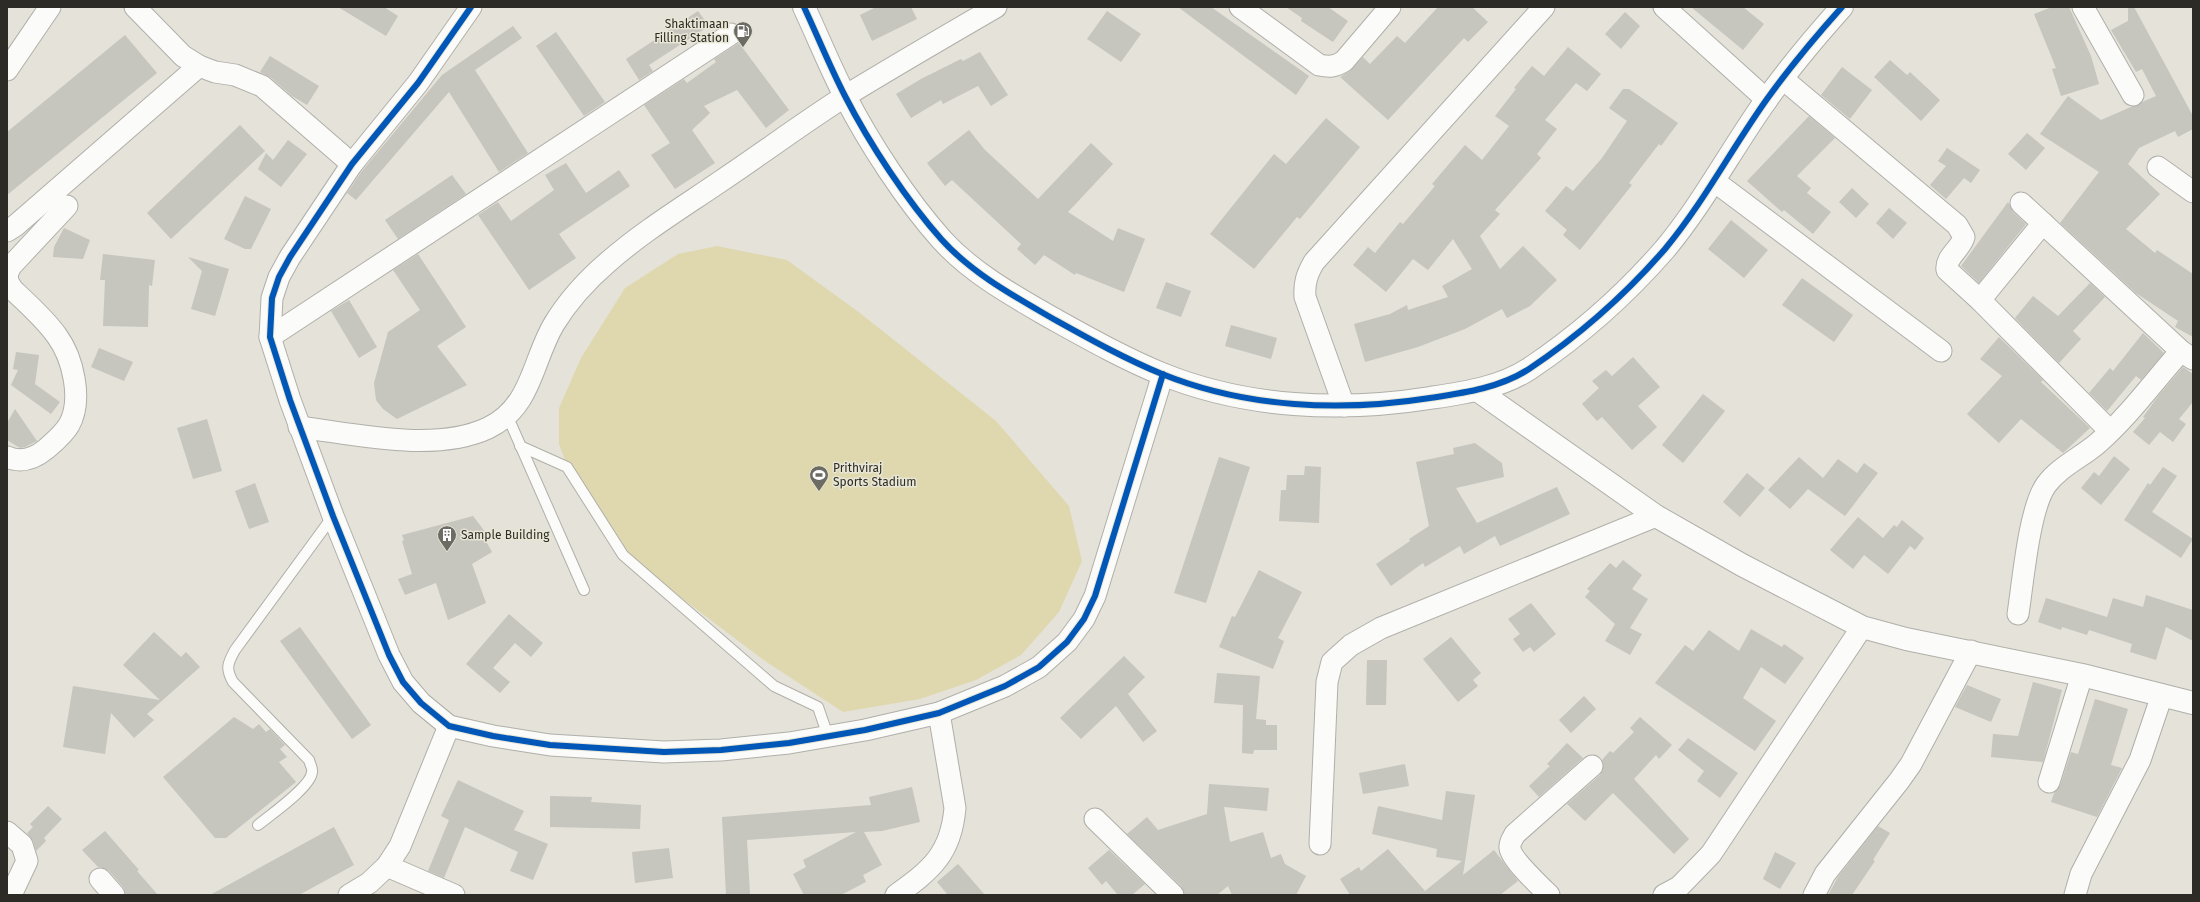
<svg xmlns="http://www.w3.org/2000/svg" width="2200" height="902" font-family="'Fira Sans',sans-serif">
<rect width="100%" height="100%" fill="#e4e2d9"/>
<!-- green -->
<path fill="#dfd8ae" d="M717,246L787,260L860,313L996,421L1069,506L1082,561L1059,612L1021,655L976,680L920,699L843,712L765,661L610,544L572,479L559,444V408L581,358L625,288L678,254Z"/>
<!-- building -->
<g fill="#c6c5be">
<path d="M338,7H384L398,16L386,36Z"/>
<path d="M876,7H911L917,19L872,41L860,15Z"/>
<path d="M1178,7H1211L1309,76L1296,95Z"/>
<path d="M1286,7H1328L1348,21L1333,42L1301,21L1302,18Z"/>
<path d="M1438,7H1472L1488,22L1468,42L1464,38L1388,120L1340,77L1350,71L1363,57L1370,64L1397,36L1405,43Z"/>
<path d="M1691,7H1743L1764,24L1743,50Z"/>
<path d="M2052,7H2069L2091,56L2099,84L2061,96L2052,69L2056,68L2034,14Z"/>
<path d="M2128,7H2134L2193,116V129L2178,137L2175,131L2139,148L2128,164L2160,194L2126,229L2155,253L2157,250L2193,274V337L2175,327L2178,321L2136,293L2060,223L2099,172L2040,134L2068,96L2101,120L2156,96L2142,69L2136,72L2111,30L2128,21Z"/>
<path d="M698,11L709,26L649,65L653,71L639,80L626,59Z"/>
<path d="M1107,11L1141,34L1121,62L1087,39Z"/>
<path d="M1625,12L1640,26L1621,49L1605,34Z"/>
<path d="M513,26L522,38L475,70L528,153L499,172L449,92L356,200L347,193L362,171L442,75Z"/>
<path d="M556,32L605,102L584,116L536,46Z"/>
<path d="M125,35L157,73L7,195V132Z"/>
<path d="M739,43L789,110L766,128L737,90L704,106L710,113L692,130L715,163L675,189L651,155L670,143L644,105L684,79L687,83L716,62L714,59Z"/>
<path d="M1568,47L1601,74L1587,91L1576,83L1545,120L1557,129L1537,154L1541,158L1495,210L1500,214L1480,236L1500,269L1523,246L1557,280L1530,306L1507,318L1502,309L1465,329L1418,347L1365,362L1354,324L1390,314L1407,305L1408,310L1448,297L1442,286L1472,269L1453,239L1428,270L1413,259L1386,292L1353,265L1368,247L1375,253L1400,222L1403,224L1435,186L1432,184L1465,145L1482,160L1509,126L1495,116L1516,89L1514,88L1532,66L1544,76Z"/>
<path d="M980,52L1008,95L991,106L978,86L943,104L941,100L911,118L896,94L921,79L961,59L963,61Z"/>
<path d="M270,56L319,86L307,105L292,96L270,77L260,72Z"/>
<path d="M1890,60L1907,75L1910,72L1940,100L1921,121L1874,77Z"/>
<path d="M1842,67L1872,90L1850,119L1821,95Z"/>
<path d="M1623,89H1629L1678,123L1661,146L1659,144L1629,183L1632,185L1580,250L1563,235L1567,230L1545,211L1566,186L1573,191L1602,158L1627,121L1609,108Z"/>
<path d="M1809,116L1835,138L1797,176L1811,188L1807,193L1831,212L1813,234L1784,210L1782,212L1747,181Z"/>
<path d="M1326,118L1360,147L1300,219L1297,217L1254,269L1210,234L1274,154L1286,164Z"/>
<path d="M240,125L265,151L171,239L147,213Z"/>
<path d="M969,130L985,150L1038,199L1091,143L1113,164L1068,212L1113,241L1118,228L1145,239L1124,292L1076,273L1075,275L1044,255L1035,265L1017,249L1021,244L952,180L945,186L927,163Z"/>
<path d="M2027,133L2045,148L2026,170L2008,154Z"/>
<path d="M288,140L307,154L281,187L258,169L266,153L273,160Z"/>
<path d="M1947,148L1980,170L1971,183L1964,178L1946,199L1930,185L1946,166L1938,161Z"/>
<path d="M566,163L586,193L619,170L630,186L559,234L576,258L529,290L478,215L498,202L511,221L554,190L545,175Z"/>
<path d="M452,175L466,194L398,239L385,220Z"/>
<path d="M1852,188L1869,204L1856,218L1839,202Z"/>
<path d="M245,196L271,209L251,249H245L224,239Z"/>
<path d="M2008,202L2013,212L2026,224L1979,283L1961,266Z"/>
<path d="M1889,208L1907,223L1893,239L1876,223Z"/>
<path d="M1731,220L1768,250L1744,278L1708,249Z"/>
<path d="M64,228L90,240L83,259L53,257L54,247Z"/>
<path d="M103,254L155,260L152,286L149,285L148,327L103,326L105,280H100Z"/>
<path d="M418,254L466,327L437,346L467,385L397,419L383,409L376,400L374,383L388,332L420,310L393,270Z"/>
<path d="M188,257L229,269L215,316L191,309L202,271Z"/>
<path d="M1802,278L1853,315L1834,342L1782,305Z"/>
<path d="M1166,282L1191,291L1181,317L1156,308Z"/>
<path d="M2090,283L2105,297L2073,331L2081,339L2059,363L2015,318L2033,296L2058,316Z"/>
<path d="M349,300L377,347L359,358L331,311Z"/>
<path d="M1231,325L1277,338L1271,359L1225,346Z"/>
<path d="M2143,333L2164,353L2141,380L2136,376L2107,411L2089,393L2110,368L2113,371Z"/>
<path d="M1999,337L2043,380L2041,382L2090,428L2063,453L2021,419L1999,443L1967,414L2002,376L1980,359Z"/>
<path d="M99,348L133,362L124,381L91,367Z"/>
<path d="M16,352L39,355L35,384L60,402L51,414L11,385L18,370L13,369Z"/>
<path d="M1633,357L1660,387L1638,406L1657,427L1632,450L1602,417L1597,421L1582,404L1599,388L1592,381L1606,370L1612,376Z"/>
<path d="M2183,367L2193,374V402L2179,419L2186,424L2173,442L2160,432L2149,445L2133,432L2145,418L2143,417L2159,395Z"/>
<path d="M1703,394L1725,411L1683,463L1662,445Z"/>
<path d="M15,409L37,441L25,447L20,448L7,440V423Z"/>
<path d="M207,419L222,471L193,479L177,428Z"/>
<path d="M1475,443L1502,463L1504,477L1456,488L1477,523L1557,487L1570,514L1500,546L1495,536L1464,554L1460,546L1425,567L1423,563L1391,586L1376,564L1410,541L1409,539L1429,526L1416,462L1454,454L1453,448Z"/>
<path d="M2114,456L2130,469L2101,505L2081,488L2094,472L2099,476Z"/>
<path d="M1219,457L1250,467L1206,603L1174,593Z"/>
<path d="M1799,457L1823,478L1838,459L1857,473L1864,463L1878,473L1845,516L1808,489L1790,509L1768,490Z"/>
<path d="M1305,466L1321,467L1319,523L1279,521L1281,490H1286L1287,475H1304Z"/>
<path d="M2163,467L2177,476L2152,512L2193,539L2181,558L2124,520L2148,483L2150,485Z"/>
<path d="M1747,473L1765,488L1740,517L1723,502Z"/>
<path d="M255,483L269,522L249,529L235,491Z"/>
<path d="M473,516L486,533L483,536L492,552L472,564L486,603L448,620L436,583L405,595L398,579L412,574L402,541L404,540L402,535Z"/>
<path d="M1858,517L1883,538L1894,525L1897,527L1902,520L1924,538L1915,550L1910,546L1888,574L1864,555L1853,569L1830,550Z"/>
<path d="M1623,560L1642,575L1632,589L1648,599L1630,628L1642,634L1630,655L1605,641L1615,624L1585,597L1590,591L1587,589L1610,563L1616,568Z"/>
<path d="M1259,570L1302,592L1278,638L1284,641L1273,669L1219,647L1232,616L1235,617Z"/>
<path d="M2146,595L2193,610V641L2166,627L2156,660L2130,652L2132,644L2089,630L2087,635L2062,627L2061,630L2038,622L2046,598L2107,617L2113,598L2143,607Z"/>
<path d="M1531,603L1556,634L1534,652L1530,647L1523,652L1513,639L1520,634L1508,619Z"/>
<path d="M509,614L543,643L531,657L515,643L493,668L510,682L500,693L466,664Z"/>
<path d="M300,627L371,725L352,739L280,641Z"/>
<path d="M1751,629L1782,647L1784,644L1804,658L1785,684L1761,667L1743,698L1776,721L1755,751L1655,683L1685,645L1693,651L1709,630L1739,651Z"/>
<path d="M154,632L181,657L186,652L200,667L147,714L154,720L134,738L111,713L105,754L63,747L73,686L160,700L123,665Z"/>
<path d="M1451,637L1481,673L1473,680L1478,686L1458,702L1423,659Z"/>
<path d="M1124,656L1145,677L1128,694L1157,731L1143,742L1116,706L1081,739L1060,718Z"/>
<path d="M1367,660H1387L1386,705H1366Z"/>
<path d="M1217,673L1260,676L1256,719L1266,720V725H1277V750H1254L1253,754L1242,753L1243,705L1214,703Z"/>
<path d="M2033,682L2062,690L2043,762L1991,757L1993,734L2018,736Z"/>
<path d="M1967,685L2001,699L1991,722L1955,707Z"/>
<path d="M1584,696L1596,709L1571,733L1559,720Z"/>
<path d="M2095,699L2128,709L2111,765L2122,768L2097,817L2051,802L2054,793L2060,786L2071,752L2078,754Z"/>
<path d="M234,717L253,729L259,724L266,732L270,729L285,745L280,749L287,757L279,762L296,782L226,838H215L163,777Z"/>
<path d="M1640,717L1672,745L1659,759L1656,755L1634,779L1689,839L1674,854L1613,793L1585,821L1567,804L1600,775L1603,769L1602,760L1610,751L1613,753L1634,732L1630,728Z"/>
<path d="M1688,738L1738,773L1720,798L1697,781L1704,771L1678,750Z"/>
<path d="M1567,743L1583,758L1539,797L1529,786L1550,766L1547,764Z"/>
<path d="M1405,764L1409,786L1363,794L1359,773Z"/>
<path d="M458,780L524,811L514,830L548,844L533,880L510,871L518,852L465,827L444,878L428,871L449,820L441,816Z"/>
<path d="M1209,784L1269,788L1267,811L1224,807L1230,842L1263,832L1271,858L1281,854L1285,864L1306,876L1296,895H1232L1228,886L1217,895H1185L1181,886L1127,834L1147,817L1158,830L1207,814Z"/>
<path d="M912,787L920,822L882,831L864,832L882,865L863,875L866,882L841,895H804L793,874L806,867L803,860L856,832L747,840L750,895H726L722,817L871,805L869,797Z"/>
<path d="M1446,791L1475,795L1463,875L1494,850L1518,881L1500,895H1350L1340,879L1359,867L1361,871L1388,849L1425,891L1462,861L1436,857L1437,849L1372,834L1378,806L1442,820Z"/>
<path d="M550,796L592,797L591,802L641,805L640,829L550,827Z"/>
<path d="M48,806L62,819L44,838L46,841L36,851L33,841L27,833L33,827L30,824Z"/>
<path d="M1878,826L1890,833L1873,860L1875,861L1852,895H1828L1838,877Z"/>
<path d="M334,827L354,865L299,895H210Z"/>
<path d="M105,831L139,870L137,871L158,895H126L123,887L109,871L103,868L98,867L82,850Z"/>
<path d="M669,848L673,878L635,883L632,852Z"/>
<path d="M1109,850L1145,884L1132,895H1118L1106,881L1102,885L1088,868Z"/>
<path d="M1775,852L1796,863L1780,889L1763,879Z"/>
<path d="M958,864L985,895H948L937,882Z"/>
</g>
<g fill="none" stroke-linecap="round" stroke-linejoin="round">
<!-- service casing -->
<g stroke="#b0afa9" stroke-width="12">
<g id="service">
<path d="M507,415L584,590"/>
<path d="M520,446L567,467L623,555L774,686L818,707L828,736"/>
<path d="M258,825C270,815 311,787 312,772C313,769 310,764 309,760L233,682C225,668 228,663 235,650L333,516"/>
</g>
</g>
<!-- minor casing -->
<g stroke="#b0afa9" stroke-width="23">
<g id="minor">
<path d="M135,7L183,56L199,66L215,72L235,75L262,86L352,164"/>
<path d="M471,7L418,83L352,164L290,257L279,277L272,298L270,337L290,400L333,516L389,655L403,682L421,703L449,726L493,736L550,745L664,752L721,750L789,743L865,730L939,713L1005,686L1039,667L1067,642L1084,619L1095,596L1163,374"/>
<path d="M1240,7L1319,65C1329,67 1335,67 1344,61L1390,7"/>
<path d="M1664,7L1767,100"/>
<path d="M2083,7L2133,95"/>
<path d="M7,70L50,7"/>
<path d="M1783,79L1957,225L1964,237C1961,249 1945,257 1947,270L1980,300L2110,431"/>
<path d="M2158,167L2193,192"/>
<path d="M1714,181L1941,351"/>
<path d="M2021,203L2181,351L2193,359"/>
<path d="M7,231L15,226L199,66"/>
<path d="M7,274L11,266L67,206"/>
<path d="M7,275L8,282L13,290C27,303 45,319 57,336C73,358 83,400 69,425C63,435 54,442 46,449C34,459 21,463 7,457"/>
<path d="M1980,300L2043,223"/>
<path d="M270,337L731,34"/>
<path d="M1344,406L1305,297C1304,283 1307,274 1314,262L1544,7"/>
<path d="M299,427C355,434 435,453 488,428C532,407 532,361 554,324C568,301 587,280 608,262C642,232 683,207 721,181C763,153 804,122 847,95C896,65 946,36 996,7"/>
<path d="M2018,614C2023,582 2029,509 2046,485C2059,467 2082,457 2098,443C2129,416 2154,381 2181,351"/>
<path d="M2049,782L2082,675"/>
<path d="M1095,819L1173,895"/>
<path d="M7,832L22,845L27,861L11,895"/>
<path d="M1320,844L1327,682L1332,662L1351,645L1381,628L1656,516"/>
<path d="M387,866L454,895"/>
<path d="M100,879L114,895"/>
<path d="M349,895L369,883L387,866L400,846L449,726"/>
<path d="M896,895C931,870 951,854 955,808L939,713"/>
<path d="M1549,895C1540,886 1511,859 1510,848C1509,843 1513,838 1515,834L1592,766"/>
<path d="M1664,895L1679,887L1711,854L1862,627"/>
<path d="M1814,895L1825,874L1899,781L1911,764L1971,651"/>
<path d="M2075,895L2081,874L2140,760L2162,695"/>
</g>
</g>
<!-- tertiary casing -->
<g stroke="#b0afa9" stroke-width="24">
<g id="tertiary">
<path d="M804,7C818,37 830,67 845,96C869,143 907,201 942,240C972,273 1012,295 1050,317C1086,337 1123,358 1162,374C1246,408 1341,412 1430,398C1463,393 1500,388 1529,369C1580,335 1625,295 1665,249C1704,202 1732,148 1767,99C1790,67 1816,36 1842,7"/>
<path d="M1477,390L1656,516L1742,565L1862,627L1906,639L2082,675L2193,703"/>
</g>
</g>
<!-- service -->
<use href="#service" stroke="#fbfbf9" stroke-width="10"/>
<!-- minor -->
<use href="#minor" stroke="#fbfbf9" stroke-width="21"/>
<!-- tertiary -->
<use href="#tertiary" stroke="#fbfbf9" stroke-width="22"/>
<!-- cycleway casing -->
<g stroke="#e8e6d5" stroke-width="8">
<g id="cycleway">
<path d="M471,7L418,83L352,164L290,257L279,277L272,298L270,337L290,400L333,516L389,655L403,682L421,703L449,726L493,736L550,745L664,752L721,750L789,743L865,730L939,713L1005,686L1039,667L1067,642L1084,619L1095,596L1163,374"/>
<path d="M804,7C818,37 830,67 845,96C869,143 907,201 942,240C972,273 1012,295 1050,317C1086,337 1123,358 1162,374C1246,408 1341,412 1430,398C1463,393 1500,388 1529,369C1580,335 1625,295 1665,249C1704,202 1732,148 1767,99C1790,67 1816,36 1842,7"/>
</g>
</g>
<!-- cycleway -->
<use href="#cycleway" stroke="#0057b8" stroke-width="6"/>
</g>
<!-- icons -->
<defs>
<g id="fuel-pin" transform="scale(1)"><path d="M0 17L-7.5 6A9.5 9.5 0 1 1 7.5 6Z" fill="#6c6b64" stroke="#e8e6d5"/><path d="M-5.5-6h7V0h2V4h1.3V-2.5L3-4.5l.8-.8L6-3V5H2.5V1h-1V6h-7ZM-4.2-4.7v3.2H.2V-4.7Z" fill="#fff"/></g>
<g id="stadium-pin" transform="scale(1)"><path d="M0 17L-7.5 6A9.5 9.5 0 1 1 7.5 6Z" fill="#6c6b64" stroke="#e8e6d5"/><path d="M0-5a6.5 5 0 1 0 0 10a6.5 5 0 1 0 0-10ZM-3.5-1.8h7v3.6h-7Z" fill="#fff"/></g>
<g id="building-pin" transform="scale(1)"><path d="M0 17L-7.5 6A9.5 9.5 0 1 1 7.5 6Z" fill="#6c6b64" stroke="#e8e6d5"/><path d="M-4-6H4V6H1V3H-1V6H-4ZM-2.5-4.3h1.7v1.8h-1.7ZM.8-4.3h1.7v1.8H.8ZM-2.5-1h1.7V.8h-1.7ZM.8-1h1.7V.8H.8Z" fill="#fff"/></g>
</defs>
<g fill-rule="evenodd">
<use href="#fuel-pin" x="743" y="31"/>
<use href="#stadium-pin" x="819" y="475"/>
<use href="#building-pin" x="447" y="535"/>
</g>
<g text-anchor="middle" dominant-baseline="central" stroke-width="3" stroke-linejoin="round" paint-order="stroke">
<!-- poi labels -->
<g font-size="12" fill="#2c2b25" stroke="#e8e6d5" text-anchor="start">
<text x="729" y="24" text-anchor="end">Shaktimaan<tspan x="729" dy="14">Filling Station</tspan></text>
<text x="833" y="468">Prithviraj<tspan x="833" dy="14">Sports Stadium</tspan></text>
<text x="461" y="535">Sample Building</text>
</g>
</g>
<!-- border -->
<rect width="2200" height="902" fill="none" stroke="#2c2b25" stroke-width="16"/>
</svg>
